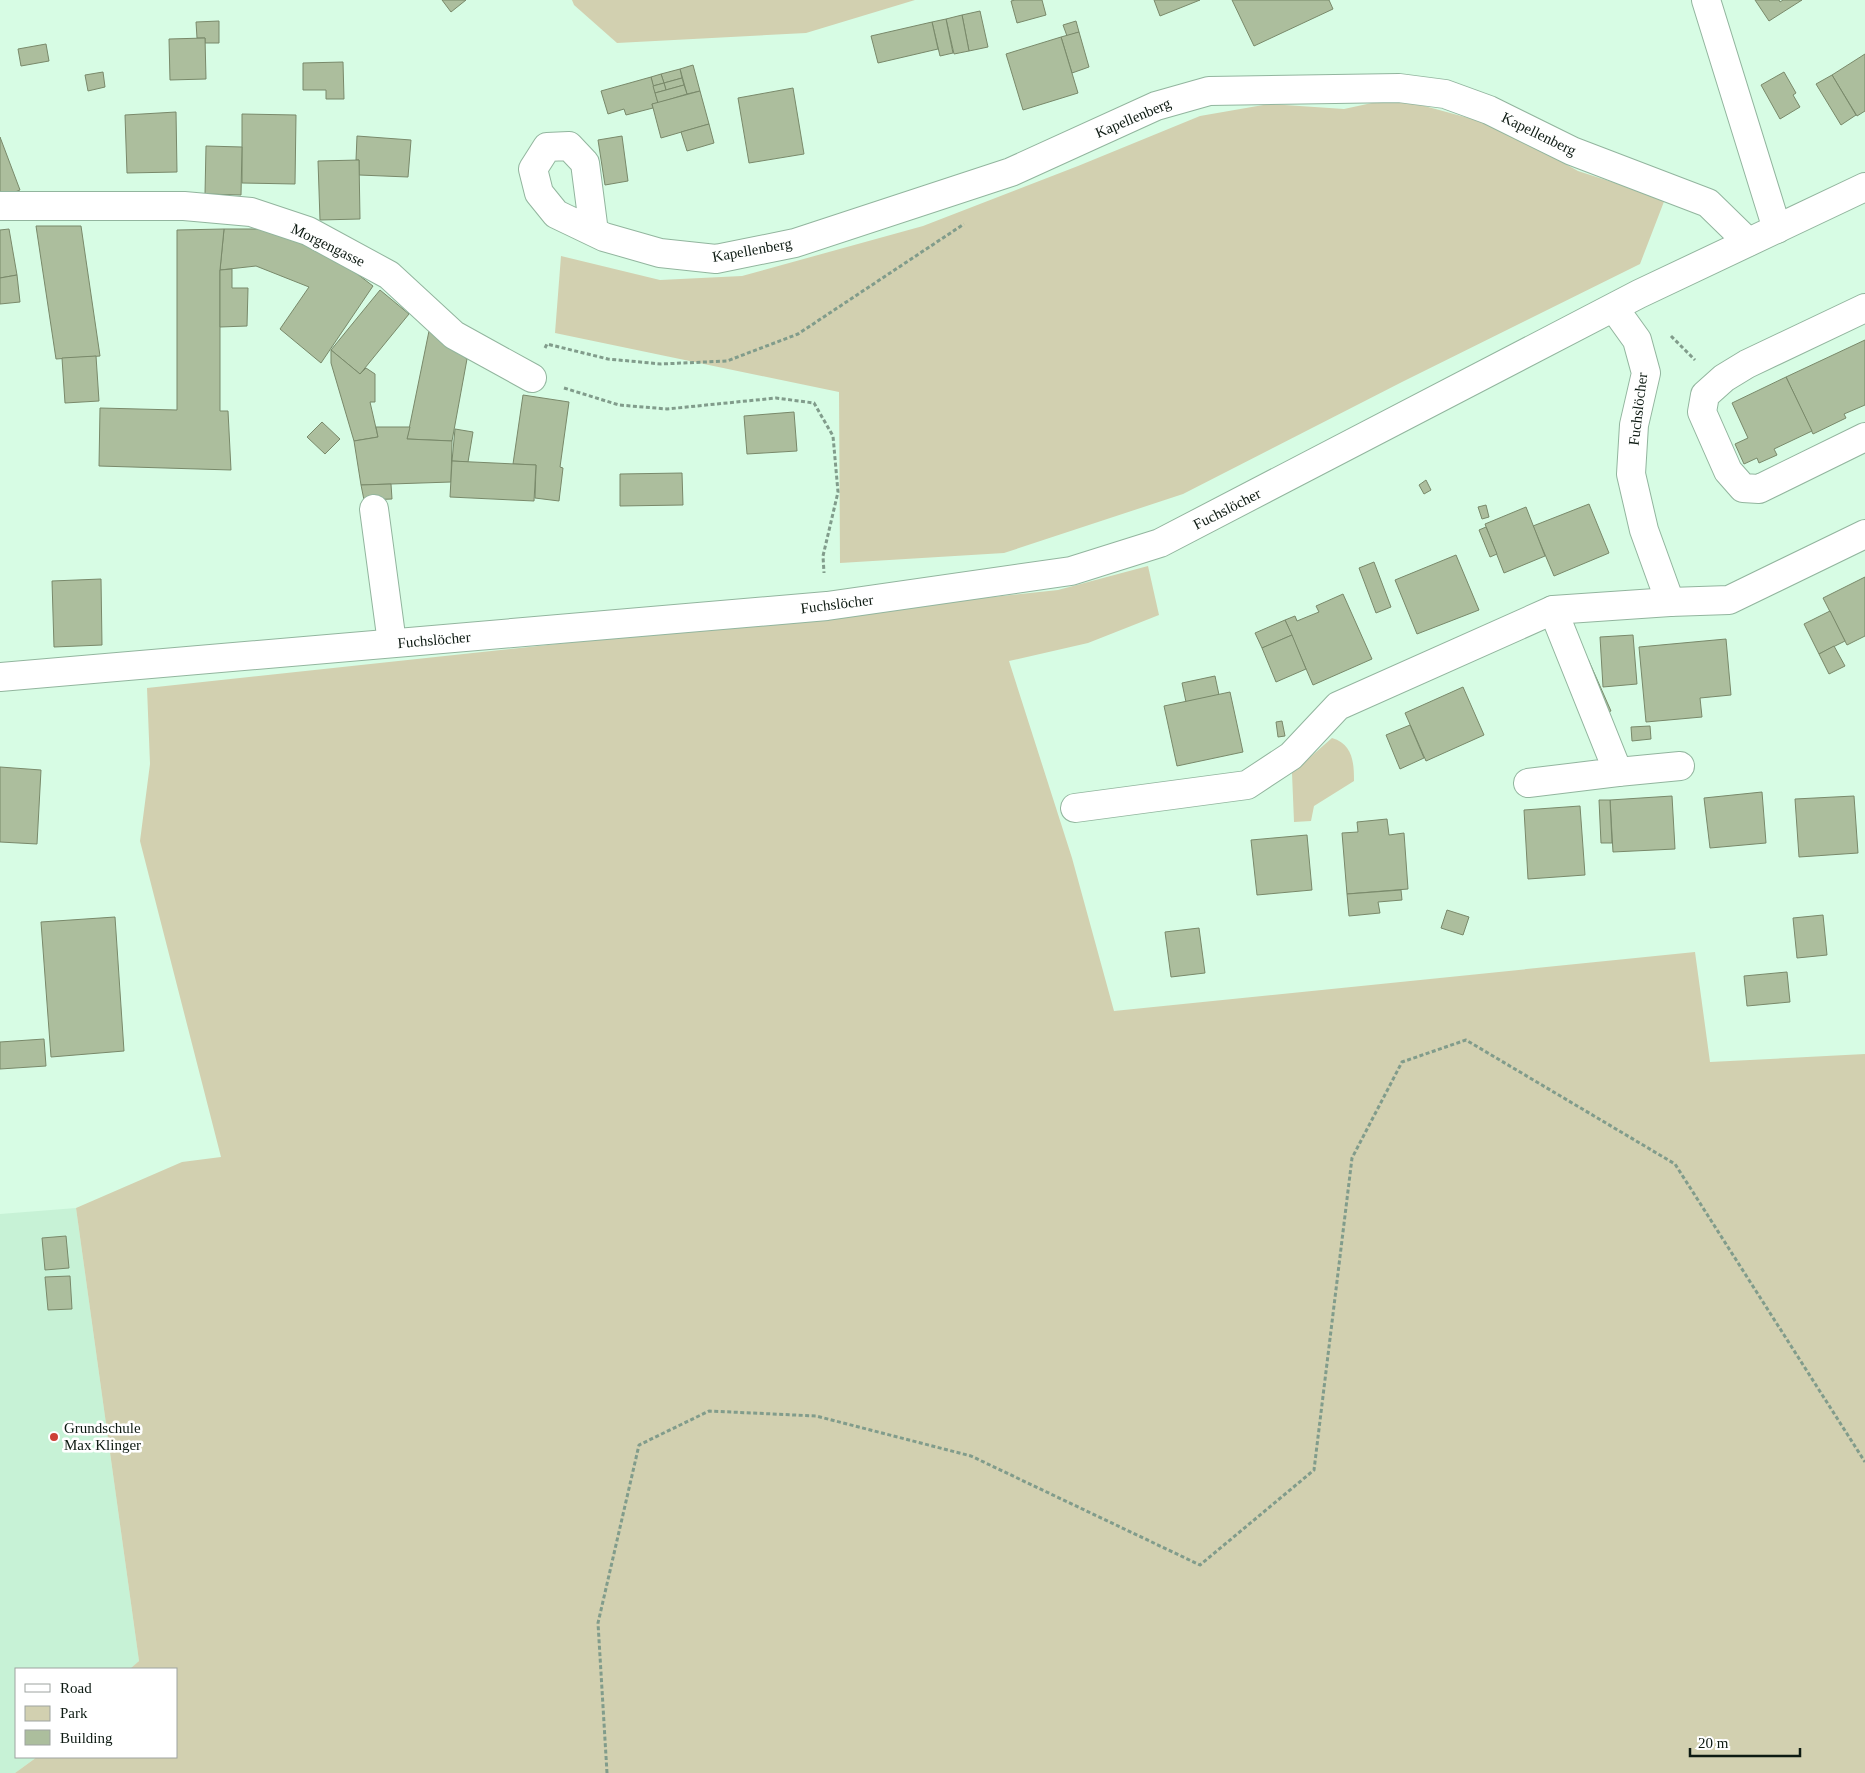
<svg xmlns="http://www.w3.org/2000/svg" width="1865" height="1773" font-family="'Times New Roman',serif">
<rect width="100%" height="100%" fill="#d7fce4"/>
<!-- built -->
<path fill="#c7f2d6" d="M76,1208L139,1661L131,1669H16V1757H58L34,1759L15,1773H0V1214Z"/>
<!-- green -->
<g fill="#d2d0b0">
<path d="M572,0H915L806,33L617,43L574,5Z"/>
<path d="M1395,98L1498,126L1578,171L1665,199L1640,264L1402,382L1183,494L1004,553L840,563L839,392L555,333L561,256L660,280L742,276L923,226L1078,166L1200,116L1269,104L1344,109Z"/>
<path d="M1148,566L1159,615L1088,643L1009,661L1072,858L1114,1011L1695,952L1710,1062L1865,1054V1773H15L37,1757H176V1669H130L139,1661L76,1208L182,1162L221,1157L140,841L150,764L147,688L1058,590Z"/>
<path d="M1332,738C1353,744 1354,763 1354,781L1314,806L1311,821L1294,822L1292,773Z"/>
</g>
<!-- building -->
<g fill="#acbe9d" stroke="#79896a">
<path d="M442,0H466L451,12Z"/>
<path d="M1015,0H1042L1046,15L1017,23L1011,1Z"/>
<path d="M1154,0H1200L1160,16Z"/>
<path d="M1232,0H1329L1333,9L1254,46Z"/>
<path d="M1755,0H1779L1780,2L1783,0H1802L1769,21Z"/>
<path d="M980,11L988,47L969,51L962,15Z"/>
<path d="M962,15L969,51L954,54L946,19Z"/>
<path d="M946,19L953,53L940,56L932,22Z"/>
<path d="M219,21V43H205V38H197L196,22Z"/>
<path d="M1076,21L1079,32L1067,36L1063,25Z"/>
<path d="M932,22L938,49L878,63L871,36Z"/>
<path d="M1079,32L1089,67L1072,73L1061,37Z"/>
<path d="M1061,37L1078,93L1023,110L1006,54Z"/>
<path d="M205,38L206,79L170,80L169,39Z"/>
<path d="M46,44L49,61L21,66L18,49Z"/>
<path d="M1865,54V111L1857,116L1832,75Z"/>
<path d="M343,62L344,99H326V90H303V63Z"/>
<path d="M693,65L700,91L687,94L680,69Z"/>
<path d="M680,69L682,78L664,83L661,74Z"/>
<path d="M103,72L105,87L88,91L85,75Z"/>
<path d="M1784,72L1796,93L1793,95L1800,107L1780,119L1761,85Z"/>
<path d="M661,74L664,83L653,86L651,77Z"/>
<path d="M1832,75L1856,115L1841,125L1816,84Z"/>
<path d="M651,77L658,103L652,104L653,108L626,115L624,109L608,114L601,91Z"/>
<path d="M682,78L684,85L666,90L664,83Z"/>
<path d="M664,83L666,90L655,93L653,86Z"/>
<path d="M684,85L687,94L658,103L655,93Z"/>
<path d="M793,88L804,154L749,163L738,98Z"/>
<path d="M700,91L709,124L661,138L652,104Z"/>
<path d="M176,112L177,172L127,173L125,115Z"/>
<path d="M242,114L296,115L295,184L242,183Z"/>
<path d="M709,124L714,143L687,151L681,132Z"/>
<path d="M357,136L411,140L408,177L359,175V160H356Z"/>
<path d="M622,136L628,181L605,185L598,140Z"/>
<path d="M0,137L20,190L0,198Z"/>
<path d="M206,146L242,147L241,195L205,194Z"/>
<path d="M359,160L360,219L320,220L318,161Z"/>
<path d="M36,226H81L100,356L56,359Z"/>
<path d="M9,229L17,275L0,278V230Z"/>
<path d="M224,229H265L335,257L373,286L321,363L280,329L309,287L256,266L220,270Z"/>
<path d="M224,229L220,270V411H228L231,470L99,466L100,408L177,410V230Z"/>
<path d="M232,269V288H248L247,326L220,327V270Z"/>
<path d="M17,275L20,302L0,304V278Z"/>
<path d="M380,290L409,314L360,374L331,350Z"/>
<path d="M429,331L467,359L452,441L407,439Z"/>
<path d="M1865,340V405L1844,414L1846,418L1813,434L1786,377Z"/>
<path d="M331,350L360,374L366,368L375,374V402H370L378,437L354,441L331,363Z"/>
<path d="M96,356L99,401L65,403L62,358Z"/>
<path d="M1786,377L1812,431L1774,449L1777,455L1759,463L1757,458L1744,464L1735,444L1748,438L1732,403Z"/>
<path d="M523,395L569,402L560,467L563,468L559,501L535,498L536,465L513,464Z"/>
<path d="M794,412L797,451L747,454L744,416Z"/>
<path d="M322,422L340,439L325,454L307,437Z"/>
<path d="M376,427H410L407,439L452,441L451,482L361,485L354,441L378,437Z"/>
<path d="M455,429L473,432L468,462L452,461Z"/>
<path d="M452,461L536,465L534,501L450,497Z"/>
<path d="M682,473L683,505L620,506V474Z"/>
<path d="M1426,480L1431,490L1424,494L1419,485Z"/>
<path d="M391,484L392,499L364,500L361,485Z"/>
<path d="M1589,504L1609,553L1554,576L1533,526Z"/>
<path d="M1486,505L1489,517L1482,519L1478,507Z"/>
<path d="M1526,507L1545,556L1504,573L1485,524Z"/>
<path d="M1486,527L1497,554L1490,557L1479,530Z"/>
<path d="M1456,555L1479,610L1417,634L1395,580Z"/>
<path d="M1374,562L1391,607L1376,613L1359,568Z"/>
<path d="M1865,577V636L1847,645L1823,598Z"/>
<path d="M101,579L102,645L54,647L52,581Z"/>
<path d="M1343,594L1372,659L1313,685L1285,620L1295,616L1297,621L1319,612L1316,606Z"/>
<path d="M1830,611L1845,641L1819,654L1804,624Z"/>
<path d="M1285,620L1292,635L1262,648L1255,633Z"/>
<path d="M1292,635L1306,669L1276,682L1262,648Z"/>
<path d="M1633,635L1637,684L1603,687L1600,637Z"/>
<path d="M1726,639L1731,695L1700,698L1702,717L1646,722L1639,647Z"/>
<path d="M1834,646L1845,666L1829,674L1819,654Z"/>
<path d="M1588,659L1611,711L1604,714L1582,662Z"/>
<path d="M1215,676L1219,695L1186,702L1182,683Z"/>
<path d="M1463,687L1484,735L1426,761L1405,713Z"/>
<path d="M1230,692L1243,752L1177,766L1164,706Z"/>
<path d="M1282,721L1285,736L1278,737L1276,722Z"/>
<path d="M1410,725L1424,758L1400,769L1386,735Z"/>
<path d="M1650,726L1651,739L1632,741L1631,727Z"/>
<path d="M0,767L41,770L37,844L0,842Z"/>
<path d="M1762,792L1766,843L1710,848L1704,798Z"/>
<path d="M1672,796L1675,849L1613,852L1610,800Z"/>
<path d="M1854,796L1858,853L1799,857L1795,799Z"/>
<path d="M1599,800H1610L1612,843H1601Z"/>
<path d="M1580,806L1585,875L1528,879L1524,810Z"/>
<path d="M1387,819L1389,835L1404,833L1408,889L1347,894L1342,833L1358,832L1357,822Z"/>
<path d="M1307,835L1312,890L1257,895L1251,840Z"/>
<path d="M1401,890L1402,900L1378,902L1380,913L1349,916L1347,894Z"/>
<path d="M1447,910L1469,917L1463,935L1441,928Z"/>
<path d="M1823,915L1827,955L1797,958L1793,918Z"/>
<path d="M115,917L124,1051L51,1057L41,922Z"/>
<path d="M1199,928L1205,973L1171,977L1165,932Z"/>
<path d="M1787,972L1790,1002L1747,1006L1744,976Z"/>
<path d="M44,1039L46,1066L0,1069V1042Z"/>
<path d="M66,1236L69,1268L45,1270L42,1238Z"/>
<path d="M70,1276L72,1309L48,1310L45,1277Z"/>
</g>
<g fill="none" stroke-linecap="round" stroke-linejoin="round">
<!-- minor casing -->
<g stroke="#92b59e" stroke-width="30">
<g id="minor">
<path d="M1706,0L1777,229"/>
<path d="M0,206H184L251,212L308,231L389,275L454,335L532,378"/>
<path d="M594,232L585,163L569,146L547,147L533,169L539,193L556,214L604,237L660,253L716,259L795,243L1011,172L1156,106L1209,91L1399,88L1445,94L1489,110L1572,151L1708,203L1748,242"/>
<path d="M1614,308L1637,340L1646,373L1634,425L1631,474L1644,530L1670,602"/>
<path d="M1865,308L1747,364L1724,378L1705,395L1702,412L1728,471L1743,488L1759,489L1865,437"/>
<path d="M374,509L392,643"/>
<path d="M0,677L827,606L1071,571L1160,543L1639,294L1865,187"/>
<path d="M1618,772L1680,766"/>
<path d="M1528,783L1618,772L1553,610"/>
<path d="M1075,808L1247,785L1291,756L1338,706L1553,610L1670,602L1729,600L1865,534"/>
</g>
</g>
<!-- path -->
<g stroke="#819c8b" stroke-width="3" stroke-dasharray="4 2.5" stroke-linecap="butt">
<path d="M1671,336L1695,360"/>
<path d="M545,348L547,344L608,359L661,364L727,361L798,334L964,224"/>
<path d="M564,388L619,405L667,409L776,398L814,403L833,436L838,492L823,556L824,573"/>
<path d="M607,1773L598,1623L639,1445L709,1411L816,1416L971,1456L1200,1565L1314,1470L1352,1158L1402,1062L1466,1040L1675,1164L1865,1462"/>
</g>
<!-- minor -->
<use href="#minor" stroke="#fff" stroke-width="28"/>
</g>
<!-- markers -->
<circle fill="#cd4036" stroke="#fff" stroke-width="2" cx="54" cy="1437" r="5"/>
<g text-anchor="middle" dominant-baseline="central" stroke-width="5" stroke-linejoin="round" paint-order="stroke">
<!-- street labels -->
<g font-size="15" fill="#0d1a12" stroke="#fff">
<text transform="translate(1133 118) rotate(-23)">Kapellenberg</text>
<text transform="translate(1539 134) rotate(26)">Kapellenberg</text>
<text transform="translate(328 245) rotate(26)">Morgengasse</text>
<text transform="translate(752 250) rotate(-10)">Kapellenberg</text>
<text transform="translate(1638 409) rotate(-83)">Fuchslöcher</text>
<text transform="translate(1227 509) rotate(-27)">Fuchslöcher</text>
<text transform="translate(837 604) rotate(-7)">Fuchslöcher</text>
<text transform="translate(434 640) rotate(-5)">Fuchslöcher</text>
</g>
<!-- poi labels -->
<g font-size="15" fill="#0d1a12" stroke="#fff" text-anchor="start">
<text x="64" y="1428">Grundschule<tspan x="64" dy="17">Max Klinger</tspan></text>
</g>
</g>
<!-- legend -->
<rect x="15" y="1668" width="162" height="90" fill="#ffffff" stroke="#9ea3a0"/>
<rect x="25" y="1684" width="25" height="8" fill="#ffffff" stroke="#9ea3a0"/>
<text x="60" y="1693" font-size="15" fill="#0d1a12">Road</text>
<rect x="25" y="1706" width="25" height="15" fill="#d2d0b0" stroke="#9ea3a0"/>
<text x="60" y="1718" font-size="15" fill="#0d1a12">Park</text>
<rect x="25" y="1730" width="25" height="15" fill="#acbe9d" stroke="#9ea3a0"/>
<text x="60" y="1743" font-size="15" fill="#0d1a12">Building</text>
<!-- scale -->
<path d="M1690 1748v8h110v-8" fill="none" stroke="#0d1a12" stroke-width="2.5"/>
<text x="1698" y="1748" font-size="15" fill="#0d1a12" stroke="#ffffff" stroke-width="4" paint-order="stroke">20 m</text>
</svg>
